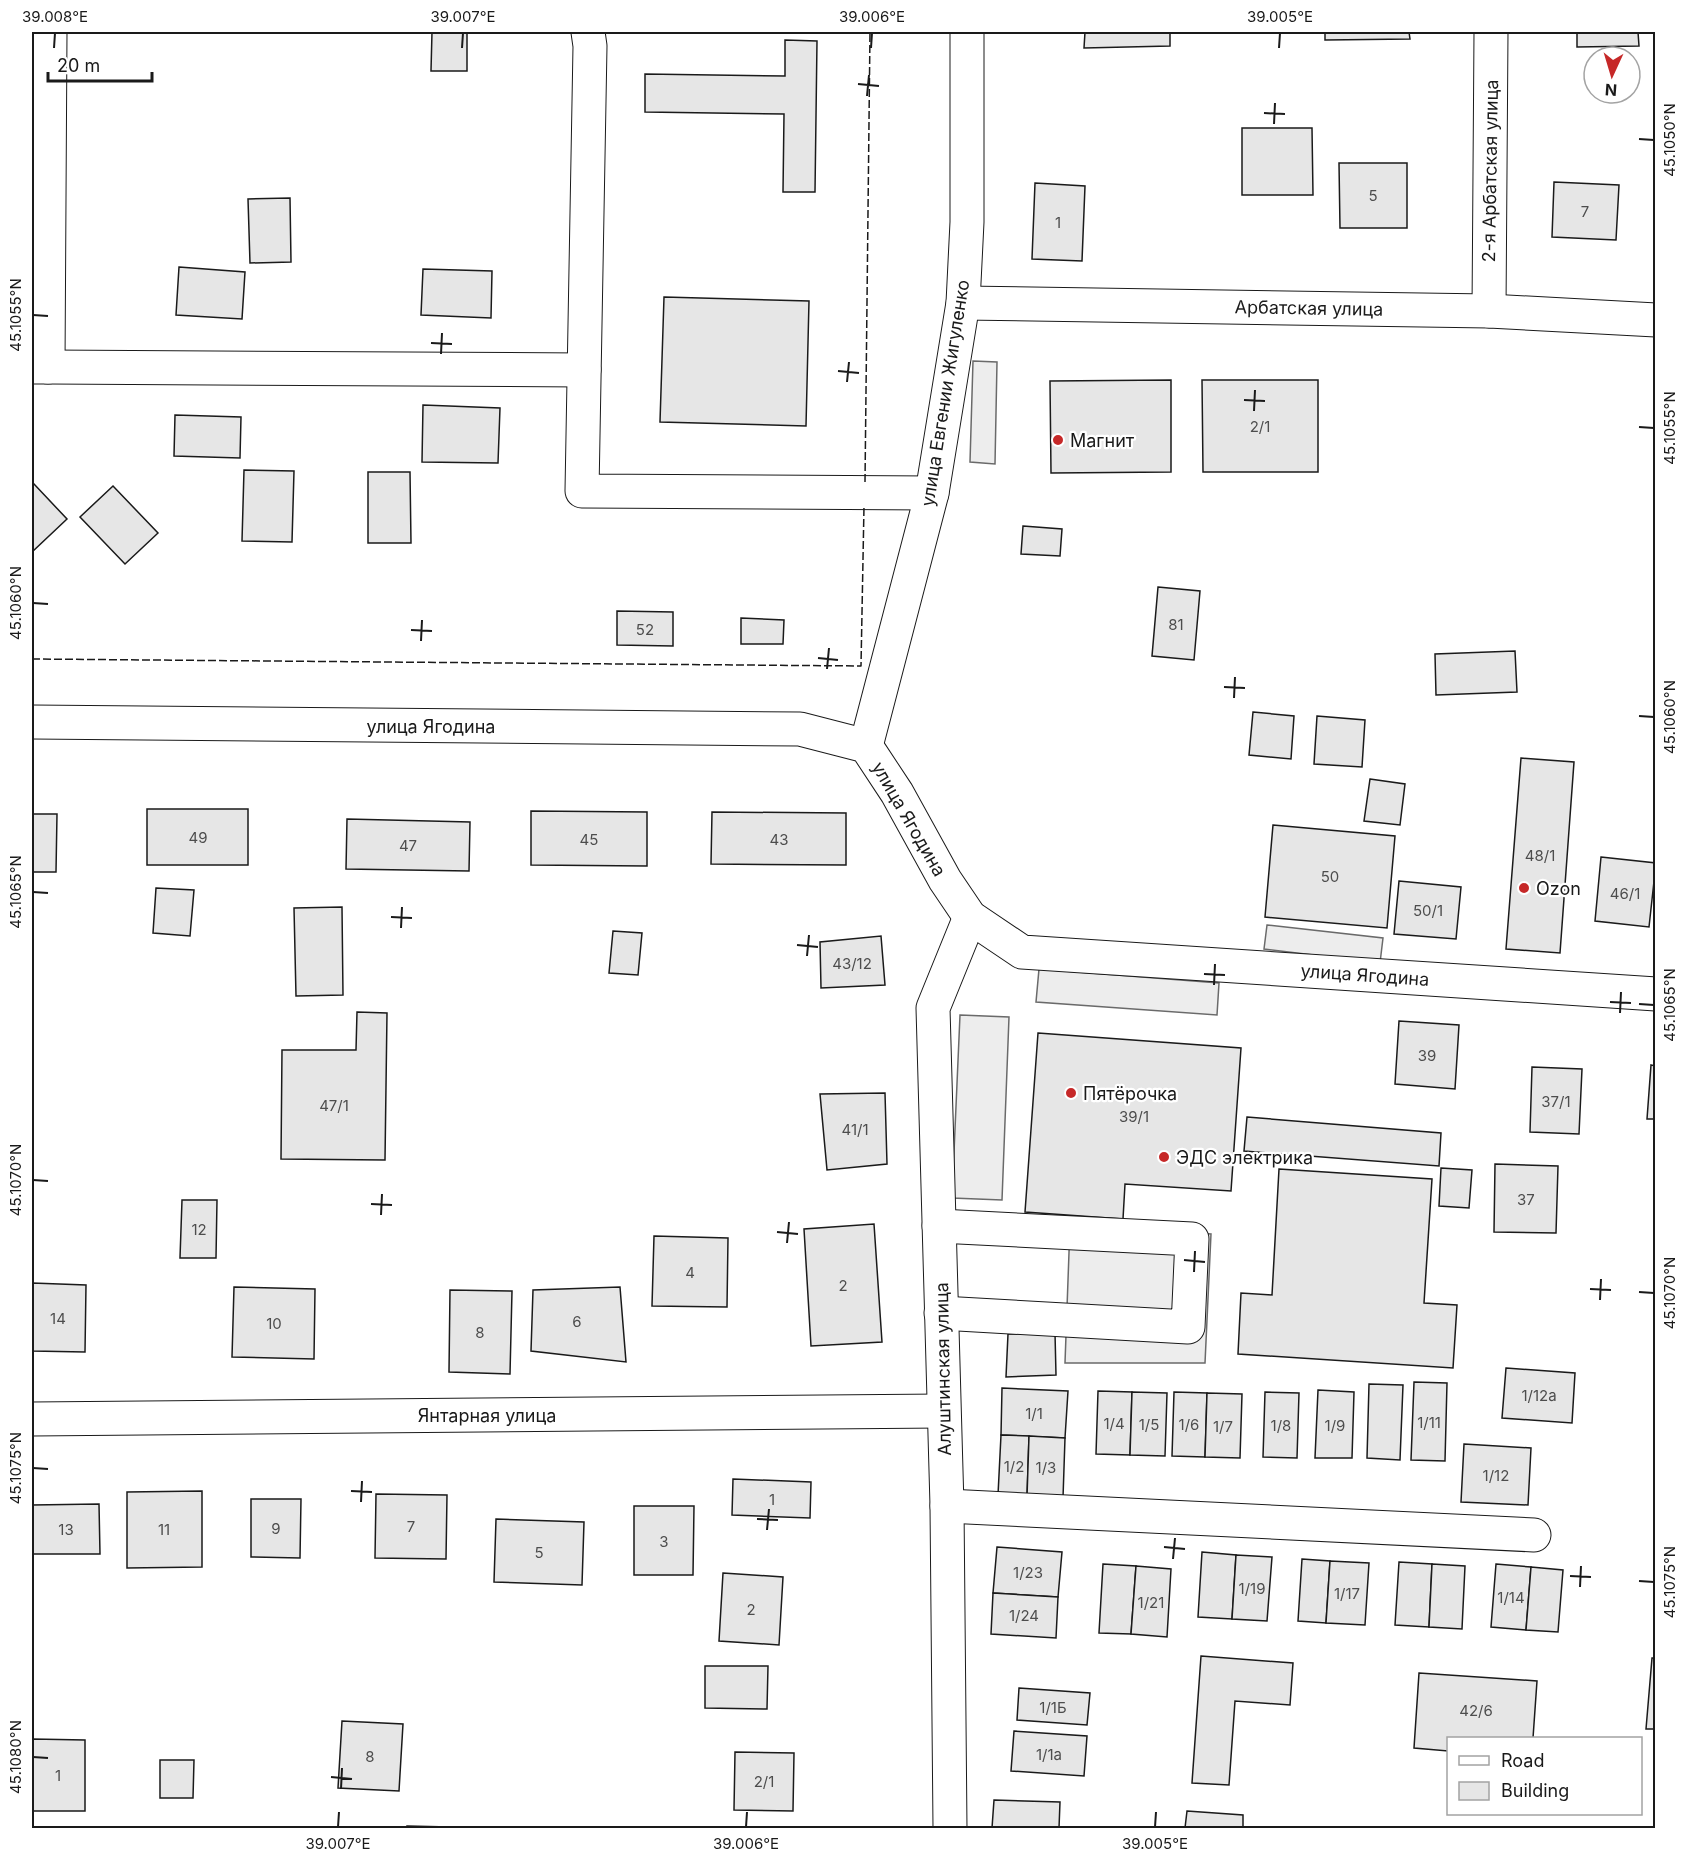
<svg xmlns="http://www.w3.org/2000/svg" width="1687" height="1860" font-family="Inter,sans-serif">
<rect width="100%" height="100%" fill="#fff"/>
<!-- parking -->
<g fill="#ededed" stroke="#6a6a6a" stroke-width="1.5">
<path d="M973,361L997,362L995,464L970,462Z"/>
<path d="M1267,925L1383,938L1380,963L1264,949Z"/>
<path d="M1039,969L1219,983L1217,1015L1036,1002Z"/>
<path d="M960,1015L1009,1017L1002,1200L952,1198Z"/>
<path d="M1070,1225L1211,1234L1205,1363H1065Z"/>
</g>
<!-- building -->
<g fill="#e6e6e6" stroke="#1a1a1a" stroke-width="1.5">
<path d="M432,32H467V71H431Z"/>
<path d="M1085,32H1170V46L1084,48Z"/>
<path d="M1325,32H1409L1410,39L1325,40Z"/>
<path d="M1577,32H1638L1639,46L1577,47Z"/>
<path d="M785,40L817,41L815,192H783L784,114L645,112V74L785,76Z"/>
<path d="M1242,128H1312L1313,195H1242Z"/>
<path d="M1339,163H1407V228H1340Z"/>
<path d="M1554,182L1619,185L1616,240L1552,237Z"/>
<path d="M1035,183L1085,186L1082,261L1032,259Z"/>
<path d="M290,198L291,262L250,263L248,199Z"/>
<path d="M179,267L245,272L242,319L176,315Z"/>
<path d="M423,269L492,271L491,318L421,315Z"/>
<path d="M664,297L809,301L806,426L660,422Z"/>
<path d="M1171,380V472L1051,473L1050,381Z"/>
<path d="M1202,380H1318V472H1203Z"/>
<path d="M423,405L500,408L498,463L422,462Z"/>
<path d="M175,415L241,417L240,458L174,456Z"/>
<path d="M244,470L294,471L292,542L242,541Z"/>
<path d="M368,472H410L411,543H368Z"/>
<path d="M34,484L67,519L32,552V486Z"/>
<path d="M113,486L158,533L125,564L80,517Z"/>
<path d="M1023,526L1062,529L1060,556L1021,554Z"/>
<path d="M1158,587L1200,591L1194,660L1152,656Z"/>
<path d="M617,611L673,612V646L617,645Z"/>
<path d="M741,618L784,620L783,644H741Z"/>
<path d="M1515,651L1517,692L1436,695L1435,654Z"/>
<path d="M1253,712L1294,716L1291,759L1249,755Z"/>
<path d="M1317,716L1365,720L1362,767L1314,764Z"/>
<path d="M1521,758L1574,762L1560,953L1506,949Z"/>
<path d="M1370,779L1405,784L1400,825L1364,821Z"/>
<rect x="147" y="809" width="101" height="56"/>
<path d="M531,811L647,812V866L531,865Z"/>
<path d="M712,812L846,813V865L711,864Z"/>
<path d="M32,814H57L56,872H32Z"/>
<path d="M347,819L470,822L469,871L346,869Z"/>
<path d="M1273,825L1395,836L1387,928L1265,917Z"/>
<path d="M1601,857L1656,863L1649,927L1595,921Z"/>
<path d="M1399,881L1461,887L1456,939L1394,934Z"/>
<path d="M156,888L194,890L190,936L153,933Z"/>
<path d="M342,907L343,995L296,996L294,908Z"/>
<path d="M613,931L642,933L638,975L609,973Z"/>
<path d="M881,936L885,985L821,988L820,942Z"/>
<path d="M357,1012L387,1013L385,1160L281,1159L282,1050H356Z"/>
<path d="M1399,1021L1459,1025L1455,1089L1395,1084Z"/>
<path d="M1038,1033L1241,1048L1231,1191L1125,1184L1123,1219L1025,1212Z"/>
<path d="M1651,1065L1656,1066V1119H1647Z"/>
<path d="M1532,1067L1582,1069L1579,1134L1530,1132Z"/>
<path d="M885,1093L887,1164L827,1170L820,1094Z"/>
<path d="M1247,1117L1441,1133L1439,1166L1244,1151Z"/>
<path d="M1495,1164L1558,1166L1556,1233L1494,1232Z"/>
<path d="M1441,1168L1472,1170L1469,1208L1439,1206Z"/>
<path d="M1279,1169L1432,1179L1424,1303L1457,1305L1453,1368L1238,1354L1241,1293L1272,1295Z"/>
<path d="M182,1200H217L216,1258H180Z"/>
<path d="M874,1224L882,1342L811,1346L804,1229Z"/>
<path d="M654,1236L728,1238L727,1307L652,1306Z"/>
<path d="M32,1283L86,1285L85,1352L32,1351Z"/>
<path d="M234,1287L315,1289L314,1359L232,1357Z"/>
<path d="M620,1287L626,1362L531,1351L533,1290Z"/>
<path d="M450,1290L512,1291L510,1374L449,1372Z"/>
<path d="M1055,1333L1056,1375L1006,1377L1008,1334Z"/>
<path d="M1506,1368L1575,1373L1572,1423L1502,1418Z"/>
<path d="M1414,1382L1447,1383L1445,1461L1411,1460Z"/>
<path d="M1369,1384L1403,1385L1400,1460L1367,1458Z"/>
<path d="M1002,1388L1068,1391L1065,1438L1001,1435Z"/>
<path d="M1318,1390L1354,1392L1352,1458H1315Z"/>
<path d="M1098,1391L1132,1392L1130,1455L1096,1454Z"/>
<path d="M1132,1392L1167,1393L1165,1456L1130,1455Z"/>
<path d="M1174,1392L1207,1393L1205,1457L1172,1456Z"/>
<path d="M1265,1392L1299,1393L1297,1458L1263,1457Z"/>
<path d="M1207,1393L1242,1394L1240,1458L1205,1457Z"/>
<path d="M1001,1435L1029,1436L1027,1497L998,1495Z"/>
<path d="M1029,1436L1065,1438L1063,1498L1027,1497Z"/>
<path d="M1464,1444L1531,1448L1528,1505L1461,1502Z"/>
<path d="M733,1479L811,1482L810,1518L732,1515Z"/>
<path d="M202,1491V1567L127,1568V1492Z"/>
<path d="M376,1494L447,1495L446,1559L375,1558Z"/>
<path d="M251,1499H301L300,1558L251,1557Z"/>
<path d="M99,1504L100,1554H32V1505Z"/>
<path d="M634,1506H694L693,1575H634Z"/>
<path d="M496,1519L584,1522L582,1585L494,1582Z"/>
<path d="M997,1547L1062,1552L1058,1597L993,1593Z"/>
<path d="M1202,1552L1236,1555L1232,1619L1198,1617Z"/>
<path d="M1236,1555L1272,1557L1267,1621L1232,1619Z"/>
<path d="M1302,1559L1330,1561L1326,1623L1298,1621Z"/>
<path d="M1330,1561L1369,1563L1365,1625L1326,1623Z"/>
<path d="M1399,1562L1432,1564L1429,1627L1395,1625Z"/>
<path d="M1103,1564L1136,1566L1131,1634L1099,1633Z"/>
<path d="M1432,1564L1465,1566L1462,1629L1429,1627Z"/>
<path d="M1496,1564L1531,1567L1526,1630L1491,1627Z"/>
<path d="M1136,1566L1171,1569L1167,1637L1131,1634Z"/>
<path d="M1531,1567L1563,1570L1558,1632L1526,1630Z"/>
<path d="M723,1573L783,1577L779,1645L719,1641Z"/>
<path d="M993,1593L1058,1597L1056,1638L991,1634Z"/>
<path d="M1201,1656L1293,1663L1290,1705L1235,1701L1229,1785L1192,1783Z"/>
<path d="M1652,1658H1656V1729H1646Z"/>
<path d="M705,1666H768L767,1709L705,1708Z"/>
<path d="M1419,1673L1537,1681L1533,1738H1448V1751L1414,1748Z"/>
<path d="M1019,1688L1090,1693L1087,1725L1017,1720Z"/>
<path d="M342,1721L403,1724L399,1791L338,1788Z"/>
<path d="M1014,1731L1087,1736L1084,1776L1011,1771Z"/>
<path d="M32,1739L85,1740V1811H32Z"/>
<path d="M735,1752L794,1753L793,1811L734,1810Z"/>
<path d="M160,1760H194L193,1798H160Z"/>
<path d="M994,1800L1060,1802L1059,1828H992Z"/>
<path d="M1187,1811L1243,1815V1828H1185Z"/>
<path d="M407,1826L493,1828H407Z"/>
</g>
<g fill="none" stroke-linecap="round" stroke-linejoin="round">
<!-- minor casing -->
<g stroke="#1a1a1a" stroke-width="35">
<g id="minor">
<path d="M588,32L590,46L582,491L932,493"/>
<path d="M963,303L1489,311L1656,320"/>
<path d="M1489,311L1491,32"/>
<path d="M32,367H48L50,32"/>
<path d="M48,367L584,370"/>
<path d="M32,722L800,729L866,746L897,793L945,880L970,917L1022,952L1656,994"/>
<path d="M866,746L932,493L963,303L967,222V32"/>
<path d="M939,1226L1192,1239L1188,1327L941,1313"/>
<path d="M32,1419L943,1411"/>
<path d="M947,1506L1534,1535"/>
<path d="M950,1828L947,1506L933,1008L970,917"/>
</g>
</g>
<!-- minor -->
<use href="#minor" stroke="#fff" stroke-width="33"/>
<!-- fence -->
<g stroke="#1a1a1a" stroke-width="1.5" stroke-dasharray="8 3" stroke-linecap="butt">
<path d="M865,482L870,32"/>
<path d="M32,659L861,666L864,506"/>
</g>
</g>
<!-- ticks -->
<path fill="none" stroke="#1a1a1a" stroke-width="2" d="M54,48L55,33M462,48L463,33M871,48L872,33M1279,48L1280,33M858,84L879,86M867,96L869,75M1264,113L1285,114M1274,124L1275,103M1639,139L1654,140M33,315L48,316M431,343L452,344M441,354L442,333M838,371L859,373M847,382L849,362M1244,400L1265,401M1254,411L1255,390M1639,427L1654,428M33,603L48,604M411,630L432,631M421,641L422,620M818,658L838,660M827,669L829,648M1224,687L1245,688M1234,698L1235,677M1639,716L1654,717M33,892L48,893M391,917L412,918M401,928L402,907M797,945L818,947M807,956L809,935M1204,974L1225,975M1214,985L1215,964M1610,1002L1631,1003M1639,1004L1654,1005M1620,1013L1621,992M33,1180L48,1181M371,1204L392,1205M381,1215L382,1194M777,1232L798,1234M787,1243L789,1222M1184,1260L1205,1262M1194,1272L1195,1251M1590,1289L1611,1290M1639,1292L1654,1293M1600,1300L1601,1279M33,1468L48,1469M351,1491L372,1492M361,1502L362,1481M757,1519L778,1520M767,1530L769,1509M1164,1547L1185,1549M1173,1559L1175,1538M1570,1576L1591,1577M1639,1581L1654,1582M1580,1587L1581,1566M33,1757L48,1758M331,1777L352,1779M341,1789L342,1768M338,1827L339,1812M746,1827L747,1812M1155,1827L1156,1812"/>
<!-- markers -->
<g fill="#c62828" stroke="#fff" stroke-width="2">
<circle cx="1058" cy="440" r="6"/>
<circle cx="1524" cy="888" r="6"/>
<circle cx="1071" cy="1093" r="6"/>
<circle cx="1164" cy="1157" r="6"/>
</g>
<g text-anchor="middle" dominant-baseline="central" stroke-width="4.5" stroke-linejoin="round" paint-order="stroke">
<!-- number labels -->
<g font-size="15" fill="#4d4d4d">
<text x="1373" y="195">5</text>
<text x="1585" y="211">7</text>
<text x="1058" y="222">1</text>
<text x="1260" y="426">2/1</text>
<text x="1176" y="624">81</text>
<text x="645" y="629">52</text>
<text x="198" y="837">49</text>
<text x="589" y="839">45</text>
<text x="779" y="839">43</text>
<text x="408" y="845">47</text>
<text x="1540" y="855">48/1</text>
<text x="1330" y="876">50</text>
<text x="1625" y="893">46/1</text>
<text x="1428" y="910">50/1</text>
<text x="852" y="963">43/12</text>
<text x="1427" y="1055">39</text>
<text x="1556" y="1101">37/1</text>
<text x="334" y="1105">47/1</text>
<text x="1134" y="1116">39/1</text>
<text x="855" y="1129">41/1</text>
<text x="1526" y="1199">37</text>
<text x="199" y="1229">12</text>
<text x="690" y="1272">4</text>
<text x="843" y="1285">2</text>
<text x="58" y="1318">14</text>
<text x="577" y="1321">6</text>
<text x="274" y="1323">10</text>
<text x="480" y="1332">8</text>
<text x="1539" y="1395">1/12а</text>
<text x="1034" y="1413">1/1</text>
<text x="1429" y="1422">1/11</text>
<text x="1114" y="1423">1/4</text>
<text x="1149" y="1424">1/5</text>
<text x="1189" y="1424">1/6</text>
<text x="1281" y="1425">1/8</text>
<text x="1335" y="1425">1/9</text>
<text x="1223" y="1426">1/7</text>
<text x="1014" y="1466">1/2</text>
<text x="1046" y="1467">1/3</text>
<text x="1496" y="1475">1/12</text>
<text x="772" y="1499">1</text>
<text x="411" y="1526">7</text>
<text x="276" y="1528">9</text>
<text x="66" y="1529">13</text>
<text x="164" y="1529">11</text>
<text x="664" y="1541">3</text>
<text x="539" y="1552">5</text>
<text x="1028" y="1572">1/23</text>
<text x="1252" y="1588">1/19</text>
<text x="1347" y="1593">1/17</text>
<text x="1511" y="1597">1/14</text>
<text x="1151" y="1602">1/21</text>
<text x="751" y="1609">2</text>
<text x="1024" y="1615">1/24</text>
<text x="1053" y="1707">1/1Б</text>
<text x="1476" y="1710">42/6</text>
<text x="1049" y="1754">1/1а</text>
<text x="370" y="1756">8</text>
<text x="58" y="1775">1</text>
<text x="764" y="1781">2/1</text>
</g>
<!-- street labels -->
<g font-size="18" fill="#1a1a1a" stroke="#fff">
<text transform="translate(1490 171) rotate(-89)">2-я Арбатская улица</text>
<text transform="translate(1309 308) rotate(1)">Арбатская улица</text>
<text transform="translate(945 393) rotate(-81)">улица Евгении Жигуленко</text>
<text x="431" y="726">улица Ягодина</text>
<text transform="translate(909 819) rotate(60)">улица Ягодина</text>
<text transform="translate(1365 975) rotate(4)">улица Ягодина</text>
<text transform="translate(943 1369) rotate(-91)">Алуштинская улица</text>
<text x="487" y="1415">Янтарная улица</text>
</g>
<!-- poi labels -->
<g font-size="18" fill="#1a1a1a" stroke="#fff" text-anchor="start">
<text x="1070" y="440">Магнит</text>
<text x="1536" y="888">Ozon</text>
<text x="1083" y="1093">Пятёрочка</text>
<text x="1176" y="1157">ЭДС электрика</text>
</g>
</g>
<!-- border -->
<rect width="1687" height="1860" fill="none" stroke="#ffffff" stroke-width="66"/>
<!-- legend -->
<rect x="1447" y="1737" width="195" height="78" fill="#ffffff" stroke="#a3a3a3" stroke-width="1.5"/>
<rect x="1459" y="1756" width="30" height="9" fill="#ffffff" stroke="#a3a3a3" stroke-width="1.5"/>
<text x="1501" y="1767" font-size="18" fill="#1a1a1a">Road</text>
<rect x="1459" y="1782" width="30" height="18" fill="#e6e6e6" stroke="#a3a3a3" stroke-width="1.5"/>
<text x="1501" y="1797" font-size="18" fill="#1a1a1a">Building</text>
<!-- north arrow -->
<g transform="translate(1612 75) rotate(184)"><circle r="28" fill="#ffffff" stroke="#a3a3a3" stroke-width="1.5"/>
<path d="M0-4.5L10 22L0 15L-10 22Z" fill="#c62828"/>
<text y="-9" font-size="16" font-weight="bold" text-anchor="middle" fill="#1a1a1a">N</text>
</g>
<!-- scale -->
<path d="M48 72v9h104v-9" fill="none" stroke="#1a1a1a" stroke-width="3"/>
<text x="57" y="72" font-size="18" fill="#1a1a1a" stroke="#ffffff" stroke-width="4.5" paint-order="stroke">20 m</text>
<rect x="33" y="33" width="1621" height="1794" fill="none" stroke="#1a1a1a" stroke-width="2"/>
<g font-size="15" text-anchor="middle" fill="#1a1a1a">
<text x="55" y="22">39.008°E</text>
<text x="463" y="22">39.007°E</text>
<text x="872" y="22">39.006°E</text>
<text x="1280" y="22">39.005°E</text>
<text transform="translate(1670 140) rotate(-90)" y="5">45.1050°N</text>
<text transform="translate(16 315) rotate(-90)" y="5">45.1055°N</text>
<text transform="translate(1670 428) rotate(-90)" y="5">45.1055°N</text>
<text transform="translate(16 603) rotate(-90)" y="5">45.1060°N</text>
<text transform="translate(1670 717) rotate(-90)" y="5">45.1060°N</text>
<text transform="translate(16 892) rotate(-90)" y="5">45.1065°N</text>
<text transform="translate(1670 1005) rotate(-90)" y="5">45.1065°N</text>
<text transform="translate(16 1180) rotate(-90)" y="5">45.1070°N</text>
<text transform="translate(1670 1293) rotate(-90)" y="5">45.1070°N</text>
<text transform="translate(16 1468) rotate(-90)" y="5">45.1075°N</text>
<text transform="translate(1670 1582) rotate(-90)" y="5">45.1075°N</text>
<text transform="translate(16 1757) rotate(-90)" y="5">45.1080°N</text>
<text x="338" y="1849">39.007°E</text>
<text x="746" y="1849">39.006°E</text>
<text x="1155" y="1849">39.005°E</text>
</g>
</svg>
